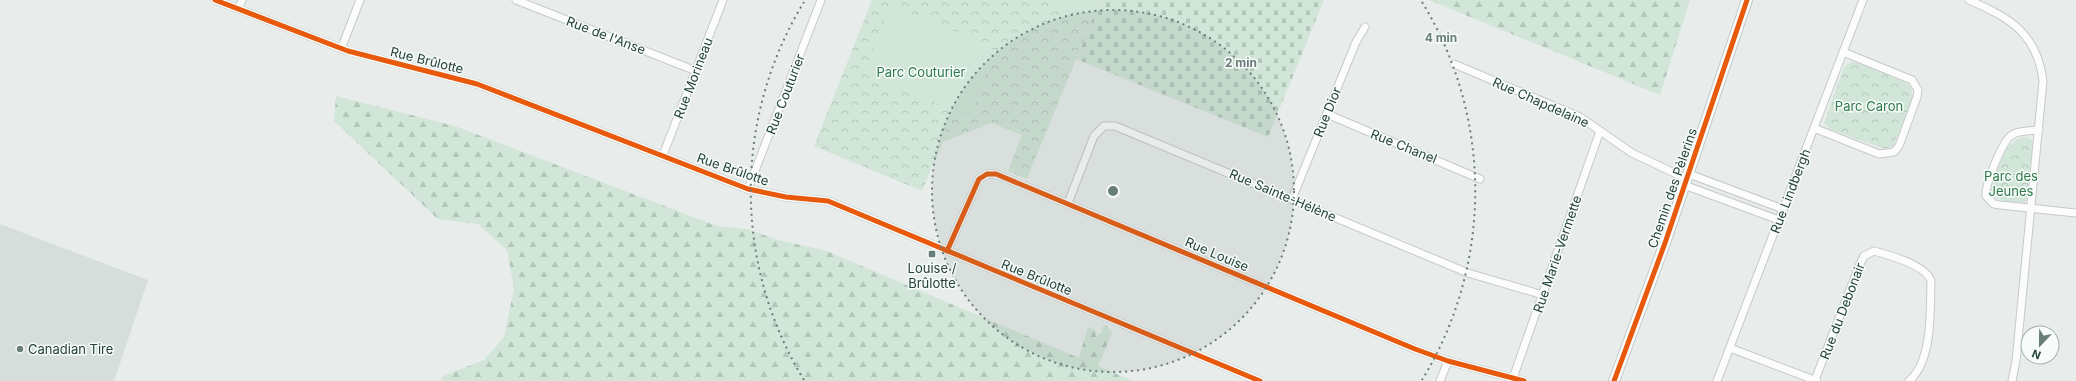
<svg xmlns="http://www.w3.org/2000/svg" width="2076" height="381" font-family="Inter,sans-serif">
<defs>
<pattern id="forest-firs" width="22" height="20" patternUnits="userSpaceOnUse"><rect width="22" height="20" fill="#d1e6d8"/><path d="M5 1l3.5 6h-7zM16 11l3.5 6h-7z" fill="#b3c6ba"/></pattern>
<pattern id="cemetery-stones" width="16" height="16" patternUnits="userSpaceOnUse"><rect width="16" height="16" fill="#d1e6d8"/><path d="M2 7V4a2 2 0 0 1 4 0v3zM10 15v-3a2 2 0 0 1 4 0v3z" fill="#b3c6ba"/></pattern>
<pattern id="park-crowns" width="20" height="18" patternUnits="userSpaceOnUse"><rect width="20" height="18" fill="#d1e6d8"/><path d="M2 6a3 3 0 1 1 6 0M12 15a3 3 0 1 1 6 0" fill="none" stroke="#b3c6ba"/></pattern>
</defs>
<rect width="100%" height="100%" fill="#e8edeb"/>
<!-- built -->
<path fill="#d6dedb" d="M0,224L148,280L114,381H0Z"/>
<!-- forest -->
<g fill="url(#forest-firs)">
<path d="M1429,0H1690L1660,95Z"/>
<path d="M336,96L455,126L717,226L748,229L777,240L824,250L1079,358L1088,327L1095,330L1096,337L1102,332L1103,327L1107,326L1112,333L1098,366L1133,381H441L443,376L484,360L504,337L514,289L507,250L478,224L438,219L334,121Z"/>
</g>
<!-- cemetery -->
<path fill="url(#cemetery-stones)" d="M1100,0H1324L1268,137L1076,59Z"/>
<!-- park -->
<g fill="url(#park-crowns)">
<path d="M872,0H1100L1027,179L1008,171L1022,135L991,123L943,142L922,191L814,146Z"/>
<path d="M1851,62H1856L1908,84L1911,88L1913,98L1894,145L1888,148H1882L1830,129L1824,123L1844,67Z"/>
<path d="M2023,137H2028L2033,142L2026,201C2017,205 1999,201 1992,195L1991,190C1998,171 2002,144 2023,137Z"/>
</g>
<!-- pitch -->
<g fill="#d1e6d8">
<path d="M1043,0H1100L1091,20Z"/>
<path d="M896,8L939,25L938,28L947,32L948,29L991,46L990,48L995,51L971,114L965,112L964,114L921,97L922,95L913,91L911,94L869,77L870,74L864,72L889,9L895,11Z"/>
</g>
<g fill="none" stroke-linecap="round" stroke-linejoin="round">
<!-- street casing -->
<g stroke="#c5cac8" stroke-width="9">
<g id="street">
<path d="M215,0L348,51L477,84L748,189L786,197L828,201L1260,381"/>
<path d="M516,0L696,71"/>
<path d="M1969,0C2010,18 2037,33 2043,81L2016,361L2012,381"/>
<path d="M238,9L242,0"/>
<path d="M341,49L360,0"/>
<path d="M1454,64L1580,117L1632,153L1687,179"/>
<path d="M1327,114L1480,179"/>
<path d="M1814,128L1879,154L1894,152L1899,146L1917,97L1918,90L1912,80L1843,52"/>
<path d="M2039,130C2031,131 2019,130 2012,135C2002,141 1985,185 1986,196L1994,204L2000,205L2076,213"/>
<path d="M663,155L723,0"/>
<path d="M1689,174L1783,209"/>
<path d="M1684,185L1779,220"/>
<path d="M748,189L821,0"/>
<path d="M1292,199L1356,42L1365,27"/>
<path d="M1068,203L1094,136L1104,126H1115L1468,273L1543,295"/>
<path d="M947,251L979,179L987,174H996L1415,349L1448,361L1524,381"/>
<path d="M1730,348L1817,381"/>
<path d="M1513,378L1600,131"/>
<path d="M1815,380L1860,264L1864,256L1874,251C1889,255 1926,265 1931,281C1930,309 1933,361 1909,381"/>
<path d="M1440,381L1448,361"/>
<path d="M1717,381L1863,0"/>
</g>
</g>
<!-- secondary casing -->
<g stroke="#c3cbc8" stroke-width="12">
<path id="secondary" d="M1614,381L1665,243L1747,0"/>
</g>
<!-- street -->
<use href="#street" stroke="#fcfcfc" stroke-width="7"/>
<!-- secondary -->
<use href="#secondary" stroke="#fcfcfc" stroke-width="10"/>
<!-- cycleway casing -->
<g stroke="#f7fbf9" stroke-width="8">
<g id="cycleway">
<path d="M215,0L348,51L477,84L748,189L786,197L828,201L1260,381"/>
<path d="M947,251L979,179L987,174H996L1415,349L1448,361L1524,381"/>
<path d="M1614,381L1665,243L1747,0"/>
</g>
</g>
<!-- cycleway -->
<use href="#cycleway" stroke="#e8590c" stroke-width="5"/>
</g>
<!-- distance rings -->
<circle cx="1113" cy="191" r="181" fill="#697e78" fill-opacity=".12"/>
<g fill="none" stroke="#697e78" stroke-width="2" stroke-dasharray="2 4">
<circle cx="1113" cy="191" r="181"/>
<path d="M804 380A362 362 0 0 1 804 2M1422 2A362 362 0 0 1 1422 380"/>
</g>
<!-- markers -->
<g fill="#697e78" stroke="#f7fbf9" stroke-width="1.5">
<rect x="928" y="250" width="8" height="8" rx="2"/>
<circle cx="20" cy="349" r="4"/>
</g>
<g text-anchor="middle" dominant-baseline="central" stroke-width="3" stroke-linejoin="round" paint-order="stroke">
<!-- street labels -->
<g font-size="13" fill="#24423a" stroke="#f7fbf9">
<text transform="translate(606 35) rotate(21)">Rue de l'Anse</text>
<text transform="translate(427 60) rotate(14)">Rue Brûlotte</text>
<text transform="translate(693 78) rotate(-69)">Rue Morineau</text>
<text transform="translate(785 94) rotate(-69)">Rue Couturier</text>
<text transform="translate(1541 102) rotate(24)">Rue Chapdelaine</text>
<text transform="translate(1327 112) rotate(-68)">Rue Dior</text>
<text transform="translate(1404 146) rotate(22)">Rue Chanel</text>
<text transform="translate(733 169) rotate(19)">Rue Brûlotte</text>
<text transform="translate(1672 188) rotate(-71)">Chemin des Pèlerins</text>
<text transform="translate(1790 191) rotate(-69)">Rue Lindbergh</text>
<text transform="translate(1283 195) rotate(23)">Rue Sainte-Hélène</text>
<text transform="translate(1217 254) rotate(23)">Rue Louise</text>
<text transform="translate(1557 254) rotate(-71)">Rue Marie-Vermette</text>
<text transform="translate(1037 277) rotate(22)">Rue Brûlotte</text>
<text transform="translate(1842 311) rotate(-69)">Rue du Debonair</text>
</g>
<!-- park labels -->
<g font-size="13" fill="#2d7a4b" stroke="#f7fbf9">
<text x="921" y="72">Parc Couturier</text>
<text x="1869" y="106">Parc Caron</text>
<text x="2011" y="176">Parc des<tspan x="2011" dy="15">Jeunes</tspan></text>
</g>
<!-- poi labels -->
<g font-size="13" fill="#24423a" stroke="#f7fbf9">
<text x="932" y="268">Louise /<tspan x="932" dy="15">Brûlotte</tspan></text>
<text x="28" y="349" text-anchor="start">Canadian Tire</text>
</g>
</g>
<circle cx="1113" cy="191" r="6" fill="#697e78" stroke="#f7fbf9" stroke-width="2"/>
<g font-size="12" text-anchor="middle" font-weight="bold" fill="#697e78" stroke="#f7fbf9" stroke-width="3" stroke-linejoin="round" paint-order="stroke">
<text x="1441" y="42">4 min</text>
<text x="1241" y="67">2 min</text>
</g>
<!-- north arrow -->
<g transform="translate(2040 345) rotate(202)"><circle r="19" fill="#f7fbf9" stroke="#a3b1ad"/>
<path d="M0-3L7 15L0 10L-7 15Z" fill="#697e78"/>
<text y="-6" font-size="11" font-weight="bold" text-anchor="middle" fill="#24423a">N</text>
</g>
</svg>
